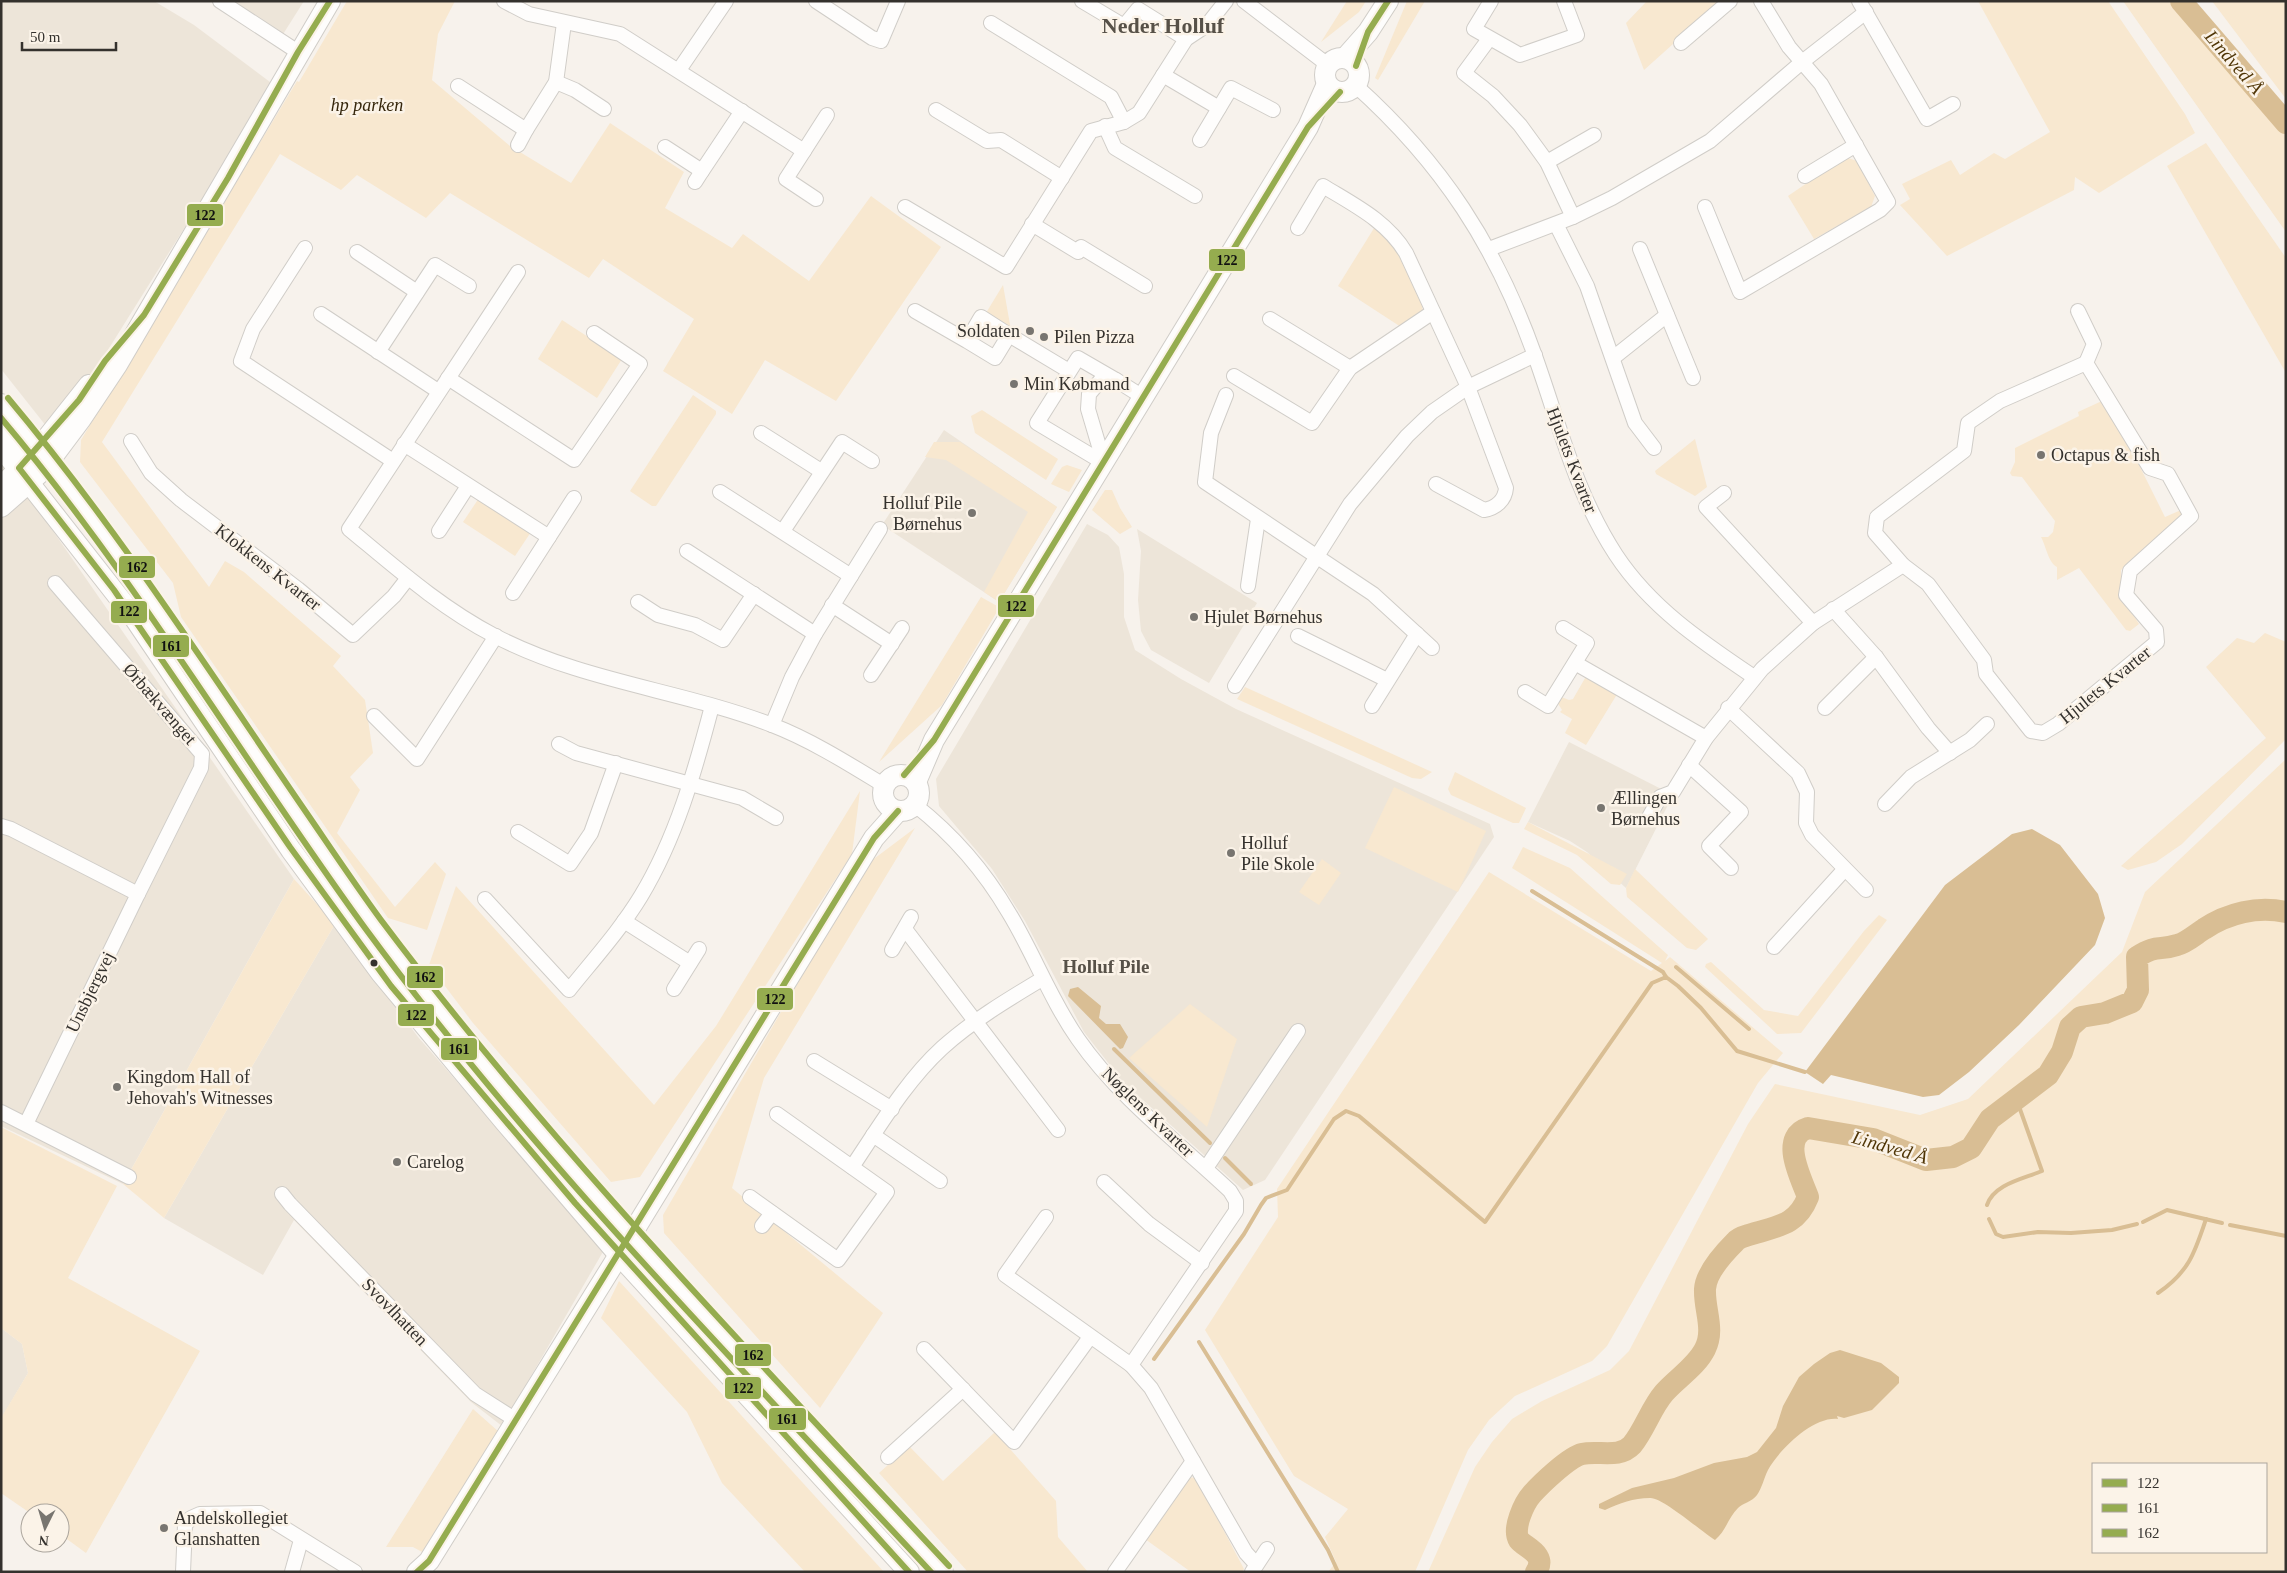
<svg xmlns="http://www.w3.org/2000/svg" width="2287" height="1573" font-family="Georgia,serif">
<rect width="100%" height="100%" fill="#f7f2ec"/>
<!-- built -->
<g fill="#ede5d9">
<path d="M1,1H154L194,25L274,85L54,436L1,369Z"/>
<path d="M220,1H304L280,39Z"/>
<path d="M944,430L1057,507L999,602L882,525Z"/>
<path d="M1,464L26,492L294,879L123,1184L1,1126Z"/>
<path d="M1087,524L1108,535L1119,547L1124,574V617L1135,650L1181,679L1236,709L1490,824L1494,837L1265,1180L1243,1190L1124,1083L1084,1032L1025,921L992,869L939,806L936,779Z"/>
<path d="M1137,529L1257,603L1209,683L1151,650L1141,631L1138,600L1141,551Z"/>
<path d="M1569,742L1673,795L1626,888L1587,852L1570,841L1528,822Z"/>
<path d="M335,924L418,1037L604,1250L502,1426L471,1402L294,1220L263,1275L164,1218Z"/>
<path d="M1,1328L22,1344L28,1373L1,1419Z"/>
</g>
<!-- green -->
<g fill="#f8e8d0" fill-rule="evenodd">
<path d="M347,1H455L438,34L432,80L510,146L571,183L610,123L684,172L665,208L732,248L743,234L809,281L871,196L941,247L836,401L765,360L732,414L663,371L694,319L603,259L589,278L450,193L426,218L357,175L341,190L280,154L102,442L209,587L225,561L244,572L341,656L333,666L365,700L373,753L350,777L360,790L337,833L395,907L435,862L446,874L427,930L388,918L181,617L173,583L80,462L81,440L297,81L299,82Z"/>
<path d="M1347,1H1366L1359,12L1321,42Z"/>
<path d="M1407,1H1425L1378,80L1375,78Z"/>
<path d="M1647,1H1721L1644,70L1626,23Z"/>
<path d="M1978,1H2108L2185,114L2195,133L2099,193L2075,177L2074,190L1947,256L1900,205L1910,199L1902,184L1951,160L1960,175L1994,153L2005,159L2050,132Z"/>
<path d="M2123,1H2173L2219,55L2286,128V232Z"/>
<path d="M2212,1H2286V99Z"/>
<path d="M2206,143L2286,258V373L2167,166Z"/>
<path d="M1845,157L1857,161L1875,196L1871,207L1814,239L1788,196Z"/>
<path d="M1376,225C1397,249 1421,280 1423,313L1401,327L1338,286Z"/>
<path d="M1003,285L1011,330L986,313Z"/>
<path d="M562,320L622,359L597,398L538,359Z"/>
<path d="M693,395L716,411V414L656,506H652L630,491Z"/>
<path d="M2104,400L2142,460L2138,463L2165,517L2181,510V517L2121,570V595L2139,624L2130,631L2126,630L2079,568L2057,580V567C2048,562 2046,546 2041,537H2048L2053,532L2055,521L2022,477L2012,476L2010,473L2015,462V448L2079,416L2078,412Z"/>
<path d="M982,410L1058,459L1046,480L975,433L971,416Z"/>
<path d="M1695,439L1707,487L1695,496L1656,474L1655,471Z"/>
<path d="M934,442H960L1057,507L999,602L984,592L1028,512L946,460L925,457Z"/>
<path d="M1067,465L1082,470L1069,492L1051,484L1062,467Z"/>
<path d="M1105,490H1112L1120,508L1132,527L1120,534L1092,510Z"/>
<path d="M481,495L533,529L515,556L463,522Z"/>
<path d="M981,597L997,606L998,610L942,705L879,762Z"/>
<path d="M2265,633L2286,642V739L2182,844L2156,862L2128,870L2121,866L2266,738L2206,667L2237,638L2254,643Z"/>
<path d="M1588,673L1619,691L1586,745L1565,733L1572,719L1560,712L1562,710L1557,702L1559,696L1569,700L1573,699Z"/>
<path d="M1245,687L1432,772L1421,779L1412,778L1237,699Z"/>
<path d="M2286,759V1572H1428L1475,1467L1492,1442L1512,1419L1542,1401L1610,1370L1629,1351L1748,1124L1775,1084L1920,1115L1968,1099L2122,952L2145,892ZM2093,1464H2266V1552H2093Z"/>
<path d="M1455,772L1526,808L1519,823H1513L1451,795L1448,789Z"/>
<path d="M1394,787L1486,831L1458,892L1365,848Z"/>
<path d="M860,791L852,854L640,1177L611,1182L473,1023L429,965L456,886L654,1105L716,1026Z"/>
<path d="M1528,822L1627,874L1620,885L1611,884L1577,855L1524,829Z"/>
<path d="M915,828L764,1078L732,1188L883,1313L820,1408L664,1233L663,1215L867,864Z"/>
<path d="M1523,847L1570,868L1668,955L1665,961L1670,957L1783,1053L1758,1083L1607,1346L1592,1361L1515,1396L1489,1420L1468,1450L1415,1572H1328L1336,1562L1325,1537L1348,1509L1294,1476L1205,1330L1278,1217L1277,1189L1489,872L1651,971L1662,963L1512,868Z"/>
<path d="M1322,859L1341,873L1319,905L1299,892Z"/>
<path d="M1635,869L1708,939L1696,950L1687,948L1627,897L1626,888Z"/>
<path d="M294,879L335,924L164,1218L123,1184Z"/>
<path d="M1879,915L1887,920L1801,1033L1777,1034L1705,967L1706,964L1711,962L1764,1010L1798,1016L1864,931Z"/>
<path d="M1190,1004L1237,1039L1207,1127L1129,1058Z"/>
<path d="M1,1127L117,1186L68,1278L200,1351L86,1553L60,1534V1513H30L1,1493V1418L28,1373L22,1344L1,1328Z"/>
<path d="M619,1281L884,1572H805L722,1483L687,1412L601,1318Z"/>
<path d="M473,1409L499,1432L422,1552L413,1547H386Z"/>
<path d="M995,1432L1056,1501L1058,1537L1088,1572H968L879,1473L909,1446L943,1481Z"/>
<path d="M1188,1477L1196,1478L1244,1569L1242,1572H1191L1145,1539Z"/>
</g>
<!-- water -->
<g fill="#d9be94">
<path d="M2032,829L2060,845L2098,894L2105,918L2095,945L2019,1025L1969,1072L1939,1095L1923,1097L1831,1075L1823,1084L1805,1072L1945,885L2012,834Z"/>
<path d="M1078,987L1101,1006L1099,1018L1106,1024H1120L1128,1037L1123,1048L1120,1049L1068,996L1070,989Z"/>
<path d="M1840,1350L1881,1363L1899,1377V1383L1872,1410L1844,1418L1837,1416L1838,1419C1813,1416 1779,1450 1768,1470C1764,1478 1762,1488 1757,1495C1752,1502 1743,1503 1738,1508C1728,1518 1726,1531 1715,1540C1702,1532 1662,1497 1650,1498C1633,1498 1620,1503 1605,1510L1599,1508V1504L1632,1488L1674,1478L1714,1463L1747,1457L1757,1452L1776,1428L1783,1406L1799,1377L1814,1364L1830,1353Z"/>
</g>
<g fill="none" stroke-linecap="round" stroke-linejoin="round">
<!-- stream -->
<g stroke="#d9be94" stroke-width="4">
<path d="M1532,891L1663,972L1666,977"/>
<path d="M1676,967L1749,1029"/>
<path d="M1114,1049L1210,1143"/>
<path d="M1225,1158L1251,1184"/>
<path d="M1987,1205C1994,1184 2023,1179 2042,1171L2016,1098"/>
<path d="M1989,1219L1996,1234L2003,1237L2038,1232L2071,1233L2112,1230L2137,1224"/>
<path d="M2143,1222L2167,1210L2222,1223"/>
<path d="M2230,1225L2286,1236"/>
<path d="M2158,1293C2189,1272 2195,1252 2206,1219"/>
<path d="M1199,1342L1328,1550L1338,1572"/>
<path d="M1154,1359L1244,1234L1261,1205L1266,1198L1287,1190L1334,1119L1346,1111L1359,1116L1485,1222L1652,983L1666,977L1678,986L1701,1008L1737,1051L1805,1072"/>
</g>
<!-- river -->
<g stroke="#d9be94" stroke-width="22">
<path d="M2181,1L2286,123"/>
<path d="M1536,1572C1548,1554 1524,1547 1519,1540C1512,1529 1524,1503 1532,1494C1541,1484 1569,1457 1582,1454C1598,1450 1619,1459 1632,1445C1645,1429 1651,1408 1664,1393C1677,1378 1696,1367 1705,1349C1715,1329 1704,1310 1705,1289C1706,1273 1724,1253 1735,1242C1739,1237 1746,1236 1752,1234C1778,1226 1797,1225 1808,1197C1801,1178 1779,1137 1808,1128L1873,1139L1926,1160L1953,1157L1971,1148L1990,1119L2048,1075L2062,1052L2070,1027L2081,1017L2105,1013L2132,1002L2138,990L2137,957C2157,944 2159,951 2177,945C2186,943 2196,934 2204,929C2228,913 2257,906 2286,912"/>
</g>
<!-- street casing -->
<g stroke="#d0cdc8" stroke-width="16">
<g id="street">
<path d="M220,1L298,52"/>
<path d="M504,1L529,14L620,34L804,151"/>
<path d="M816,1L872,38L881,41L898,1"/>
<path d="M1082,1L1124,26L1138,9L1186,39"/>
<path d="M1244,1L1328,65"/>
<path d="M1491,1L1474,29L1520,55L1577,35L1564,1"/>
<path d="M1859,1L1927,119L1953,104"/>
<path d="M991,23L1111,97L1124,122"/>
<path d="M1489,39L1464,73L1493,96L1520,125L1547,162L1573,217"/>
<path d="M1681,43L1730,1"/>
<path d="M679,70L726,1"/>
<path d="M1163,75L1219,108"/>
<path d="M556,82L575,90L604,109"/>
<path d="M1355,85C1442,163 1496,246 1535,356C1560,426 1575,492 1616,555C1651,608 1702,642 1754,677"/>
<path d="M458,86L526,130L556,82L564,23"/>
<path d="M936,110L987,141L1001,140L1062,178"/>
<path d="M1105,126L1115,148L1195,196"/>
<path d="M1200,140L1231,88L1273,110"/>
<path d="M518,145L526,130"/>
<path d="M665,147L702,171L742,111"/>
<path d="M1547,162L1594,135"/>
<path d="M1805,176L1856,145"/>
<path d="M695,182L702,171"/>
<path d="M816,199L786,179L827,115"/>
<path d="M905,207L1006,267L1091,131L1124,122L1139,113L1186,39L1207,25L1226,1"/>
<path d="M1705,207L1740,292L1880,210L1888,202L1821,84L1789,47L1761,1"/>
<path d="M1032,224L1078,252L1081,247L1145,286"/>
<path d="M1556,224L1587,286L1635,423L1654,448"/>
<path d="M1298,228L1323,186C1354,205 1387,221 1406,253L1468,387L1506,488C1505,500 1496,508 1484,510L1436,484"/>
<path d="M305,248L253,329L241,361L393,461"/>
<path d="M1489,249L1573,217L1612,198L1710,141L1802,62L1866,12"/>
<path d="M1640,249L1693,378"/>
<path d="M357,252L417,292"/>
<path d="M518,272L349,529C395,567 441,608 495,636C584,682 681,690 772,725C811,740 849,764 885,786"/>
<path d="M915,311L967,341L981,317L1009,335L995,358L967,341"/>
<path d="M2078,311L2094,344L2086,363"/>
<path d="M321,314L438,391"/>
<path d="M1270,319L1350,368"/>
<path d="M1009,335L1069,371"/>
<path d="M378,352L435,265L469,286"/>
<path d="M1613,358L1667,315"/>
<path d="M2086,363L2150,468L2168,474L2191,516L2130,571L2126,595L2156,630L2157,642L2058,724L2043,733L2031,731L1986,674L1984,660L1928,584L1903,565L1875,533L1877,517L1964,451L1968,423L2000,401Z"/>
<path d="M1234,376L1312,423L1350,368L1433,312"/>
<path d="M448,378L574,460L640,364L594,333"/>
<path d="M1226,395L1211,433L1205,482L1373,594L1432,648"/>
<path d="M761,433L821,471"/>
<path d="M131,441L151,473L181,500L298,589L353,635L394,596L408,578"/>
<path d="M404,444L549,537"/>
<path d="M1104,463L1037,423L1078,358L1116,380"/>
<path d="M1104,463L1088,409L1089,394L1100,381L1116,380L1143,397"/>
<path d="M720,492L851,576"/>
<path d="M1724,493L1706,507L1813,623"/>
<path d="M439,531L468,486"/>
<path d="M783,531L842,442L872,461"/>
<path d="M687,551L815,634"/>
<path d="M55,583L202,754L201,768L138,894"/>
<path d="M1248,586L1258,519"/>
<path d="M513,593L574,498"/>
<path d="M638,602L658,615L695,625L723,640L754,594"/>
<path d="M832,605L892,644"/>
<path d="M1833,609L1876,657L1928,728L1950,753"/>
<path d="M1298,636L1387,680"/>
<path d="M1575,663L1706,738"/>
<path d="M871,675L902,628"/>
<path d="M1235,686L1350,504L1407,436L1432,412L1468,387L1535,355"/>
<path d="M1525,692L1548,706L1587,643L1563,628"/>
<path d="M1372,706L1417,634"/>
<path d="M1728,708L1798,773L1807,792L1806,823L1812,835L1866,890"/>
<path d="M1825,708L1876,657"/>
<path d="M374,716L417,759L496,636"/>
<path d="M772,725L792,677L815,634L880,529"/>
<path d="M559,744L576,753L742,798L776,818"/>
<path d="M1689,765L1741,812L1709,846L1731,868"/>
<path d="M1885,804L1911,777L1970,740L1987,724"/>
<path d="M915,805C952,834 985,872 1009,913C1034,954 1050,999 1078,1039C1119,1098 1178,1142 1230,1191L1236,1201V1211L1131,1365L1151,1388L1246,1553L1256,1564"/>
<path d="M1649,817L1660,797L1673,792L1706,738L1762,669L1813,623L1903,565"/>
<path d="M1,826L11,829L138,894L26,1124"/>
<path d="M518,832L570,864L591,833L616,763"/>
<path d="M485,899L569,990C594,959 621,929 641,896C676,838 695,771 712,706"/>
<path d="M624,921L690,963"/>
<path d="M905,929L1058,1130"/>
<path d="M1774,947L1844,870"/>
<path d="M892,950L911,917"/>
<path d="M674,989L699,949"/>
<path d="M814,1061L892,1109"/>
<path d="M1,1112L129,1177"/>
<path d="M873,1135L940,1181"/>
<path d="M852,1167C879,1127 906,1081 942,1048C972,1021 1007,1000 1042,979"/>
<path d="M1206,1168L1298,1031"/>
<path d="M1104,1182L1149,1224L1202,1263"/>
<path d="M282,1194L290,1204L475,1394L516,1420"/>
<path d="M750,1197L838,1260L887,1192L777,1114"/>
<path d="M1046,1217L1005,1275L1131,1365"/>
<path d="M762,1226L772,1213"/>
<path d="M924,1349L1014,1442L1090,1337"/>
<path d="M888,1457L963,1389"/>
<path d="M183,1572L185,1525L191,1518L200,1514L260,1513L355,1572"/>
<path d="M292,1572L301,1540"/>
<path d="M1115,1572L1193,1461"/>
<path d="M1252,1572L1267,1549"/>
</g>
</g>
<!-- secondary casing -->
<g stroke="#d0cdc8" stroke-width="22">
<g id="secondary">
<path d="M1345,58L1368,32L1388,1"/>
<circle cx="1342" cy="75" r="17"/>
<path d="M1,404L49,461L114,550L372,922L468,1047L532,1124L631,1236L943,1572"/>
<path d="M1,426L29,458L42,461"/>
<path d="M1,447L131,613L291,850L381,973L505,1122L619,1255L909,1572"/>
<path d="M1,487L39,448L89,385"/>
<path d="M1,507L42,471L81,419L117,365L330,1"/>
<circle cx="901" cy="793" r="18"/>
<path d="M916,782L934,740L1308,127L1327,84"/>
<path d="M417,1572L429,1561L619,1255L874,838L898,811"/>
</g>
</g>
<!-- street -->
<use href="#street" stroke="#fefdfc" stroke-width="14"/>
<!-- secondary -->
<use href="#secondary" stroke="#fefdfc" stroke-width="20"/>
<!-- bus-1 casing -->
<g stroke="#fbf3e8" stroke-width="10">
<g id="bus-1">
<path d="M330,1L298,52L228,178L144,315L105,361L79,400L19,468L114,590L290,847L391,986L575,1203L909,1572"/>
<path d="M1356,66L1368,32L1388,1"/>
<path d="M904,775L934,740L1308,127L1340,92"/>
<path d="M417,1572L429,1561L874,838L898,811"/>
</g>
</g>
<!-- bus-2 casing -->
<g stroke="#fbf3e8" stroke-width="10">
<path id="bus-2" d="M1,418C136,578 242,759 365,928C534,1158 737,1363 931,1572"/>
</g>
<!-- bus-3 casing -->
<g stroke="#fbf3e8" stroke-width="10">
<path id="bus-3" d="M8,398C118,529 211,674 308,815C332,850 356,886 381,920C554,1150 754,1356 949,1566"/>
</g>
<!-- bus-1 -->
<use href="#bus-1" stroke="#95ac4f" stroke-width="6"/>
<!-- bus-2 -->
<use href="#bus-2" stroke="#95ac4f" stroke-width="6"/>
<!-- bus-3 -->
<use href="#bus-3" stroke="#95ac4f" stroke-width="6"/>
</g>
<!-- markers -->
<g fill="#787570" stroke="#fbf3e8" stroke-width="2">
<circle cx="1030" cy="331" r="5"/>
<circle cx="1044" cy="337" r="5"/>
<circle cx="1014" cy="384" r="5"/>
<circle cx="2041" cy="455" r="5"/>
<circle cx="972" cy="513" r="5"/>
<circle cx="1194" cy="617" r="5"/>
<circle cx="1601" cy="808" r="5"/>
<circle cx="1231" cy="853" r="5"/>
<circle cx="117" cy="1087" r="5"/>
<circle cx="397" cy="1162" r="5"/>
<circle cx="164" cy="1528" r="5"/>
</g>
<circle fill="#34312d" stroke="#fbf3e8" stroke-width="2" cx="374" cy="963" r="4.5"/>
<g text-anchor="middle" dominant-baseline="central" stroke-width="5" stroke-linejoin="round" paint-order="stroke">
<!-- park labels -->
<g font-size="18" font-style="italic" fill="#36270d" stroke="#fbf3e8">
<text x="367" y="105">hp parken</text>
</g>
<!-- poi labels -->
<g font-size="18" fill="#34312d" stroke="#fbf3e8" text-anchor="start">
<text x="1020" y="331" text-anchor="end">Soldaten</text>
<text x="1054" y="337">Pilen Pizza</text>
<text x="1024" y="384">Min Købmand</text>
<text x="2051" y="455">Octapus &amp; fish</text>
<text x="962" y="503" text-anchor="end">Holluf Pile<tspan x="962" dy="21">Børnehus</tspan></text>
<text x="1204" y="617">Hjulet Børnehus</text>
<text x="1611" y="798">Ællingen<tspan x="1611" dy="21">Børnehus</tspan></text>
<text x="1241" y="843">Holluf<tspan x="1241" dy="21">Pile Skole</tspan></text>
<text x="127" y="1077">Kingdom Hall of<tspan x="127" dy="21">Jehovah's Witnesses</tspan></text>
<text x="407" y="1162">Carelog</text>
<text x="174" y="1518">Andelskollegiet<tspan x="174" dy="21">Glanshatten</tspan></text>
</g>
<!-- street labels -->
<g font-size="18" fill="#34312d" stroke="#fbf3e8">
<text transform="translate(1572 460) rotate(69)">Hjulets Kvarter</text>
<text transform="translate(268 567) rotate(38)">Klokkens Kvarter</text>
<text transform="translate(2105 685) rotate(-39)">Hjulets Kvarter</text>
<text transform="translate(160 704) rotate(49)">Ørbækvænget</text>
<text transform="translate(90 992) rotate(-64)">Unsbjergvej</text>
<text transform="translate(1148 1112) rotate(44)">Nøglens Kvarter</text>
<text transform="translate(395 1312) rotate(46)">Svovlhatten</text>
</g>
<!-- water labels -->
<g font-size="19" font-style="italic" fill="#503607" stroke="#fbf3e8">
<text transform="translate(2234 62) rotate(49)">Lindved Å</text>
<text transform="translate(1890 1147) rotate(16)">Lindved Å</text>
</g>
<!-- neighbourhood labels -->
<g font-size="19" font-weight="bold" fill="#575148" stroke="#fbf3e8">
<text x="1106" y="966">Holluf Pile</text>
</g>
<!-- district labels -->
<g font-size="22" font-weight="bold" fill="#575148" stroke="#fbf3e8">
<text x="1163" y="25">Neder Holluf</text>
</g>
</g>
<g stroke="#fbf3e8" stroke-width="2">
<rect x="186" y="203" width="38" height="24" rx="5" fill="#95ac4f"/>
<rect x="1208" y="248" width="38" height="24" rx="5" fill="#95ac4f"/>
<rect x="118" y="555" width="38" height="24" rx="5" fill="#95ac4f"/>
<rect x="997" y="594" width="38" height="24" rx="5" fill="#95ac4f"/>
<rect x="110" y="600" width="38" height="24" rx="5" fill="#95ac4f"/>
<rect x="152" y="634" width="38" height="24" rx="5" fill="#95ac4f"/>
<rect x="406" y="965" width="38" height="24" rx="5" fill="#95ac4f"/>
<rect x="756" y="987" width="38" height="24" rx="5" fill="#95ac4f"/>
<rect x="397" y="1003" width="38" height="24" rx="5" fill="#95ac4f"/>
<rect x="440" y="1037" width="38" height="24" rx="5" fill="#95ac4f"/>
<rect x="734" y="1343" width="38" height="24" rx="5" fill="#95ac4f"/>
<rect x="724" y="1376" width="38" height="24" rx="5" fill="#95ac4f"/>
<rect x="768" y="1407" width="39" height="24" rx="5" fill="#95ac4f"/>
</g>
<g font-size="14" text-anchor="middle" font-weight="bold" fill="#111">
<text x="205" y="220">122</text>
<text x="1227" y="265">122</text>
<text x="137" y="572">162</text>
<text x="1016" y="611">122</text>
<text x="129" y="616">122</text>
<text x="171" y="651">161</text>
<text x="425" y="982">162</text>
<text x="775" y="1004">122</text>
<text x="416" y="1020">122</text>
<text x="459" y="1054">161</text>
<text x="753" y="1360">162</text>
<text x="743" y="1393">122</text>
<text x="787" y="1424">161</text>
</g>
<!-- border -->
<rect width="2287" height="1573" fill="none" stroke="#34312d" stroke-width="5"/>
<!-- legend -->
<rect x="2092" y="1463" width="175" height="90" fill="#fbf3e8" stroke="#aba59d"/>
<rect x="2102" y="1479" width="25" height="8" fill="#95ac4f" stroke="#aba59d"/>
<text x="2137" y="1488" font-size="15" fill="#34312d">122</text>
<rect x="2102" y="1504" width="25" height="8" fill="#95ac4f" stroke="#aba59d"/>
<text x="2137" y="1513" font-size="15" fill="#34312d">161</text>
<rect x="2102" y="1529" width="25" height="8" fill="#95ac4f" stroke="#aba59d"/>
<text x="2137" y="1538" font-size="15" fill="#34312d">162</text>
<!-- north arrow -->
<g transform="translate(45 1528) rotate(185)"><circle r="24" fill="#fbf3e8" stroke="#aba59d"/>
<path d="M0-4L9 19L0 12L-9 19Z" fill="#787570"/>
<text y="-8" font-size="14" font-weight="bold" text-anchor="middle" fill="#34312d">N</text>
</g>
<!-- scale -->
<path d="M22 42v8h94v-8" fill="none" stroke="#34312d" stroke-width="2.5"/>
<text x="30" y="42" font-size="15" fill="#34312d" stroke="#fbf3e8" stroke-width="4" paint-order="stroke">50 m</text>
</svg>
